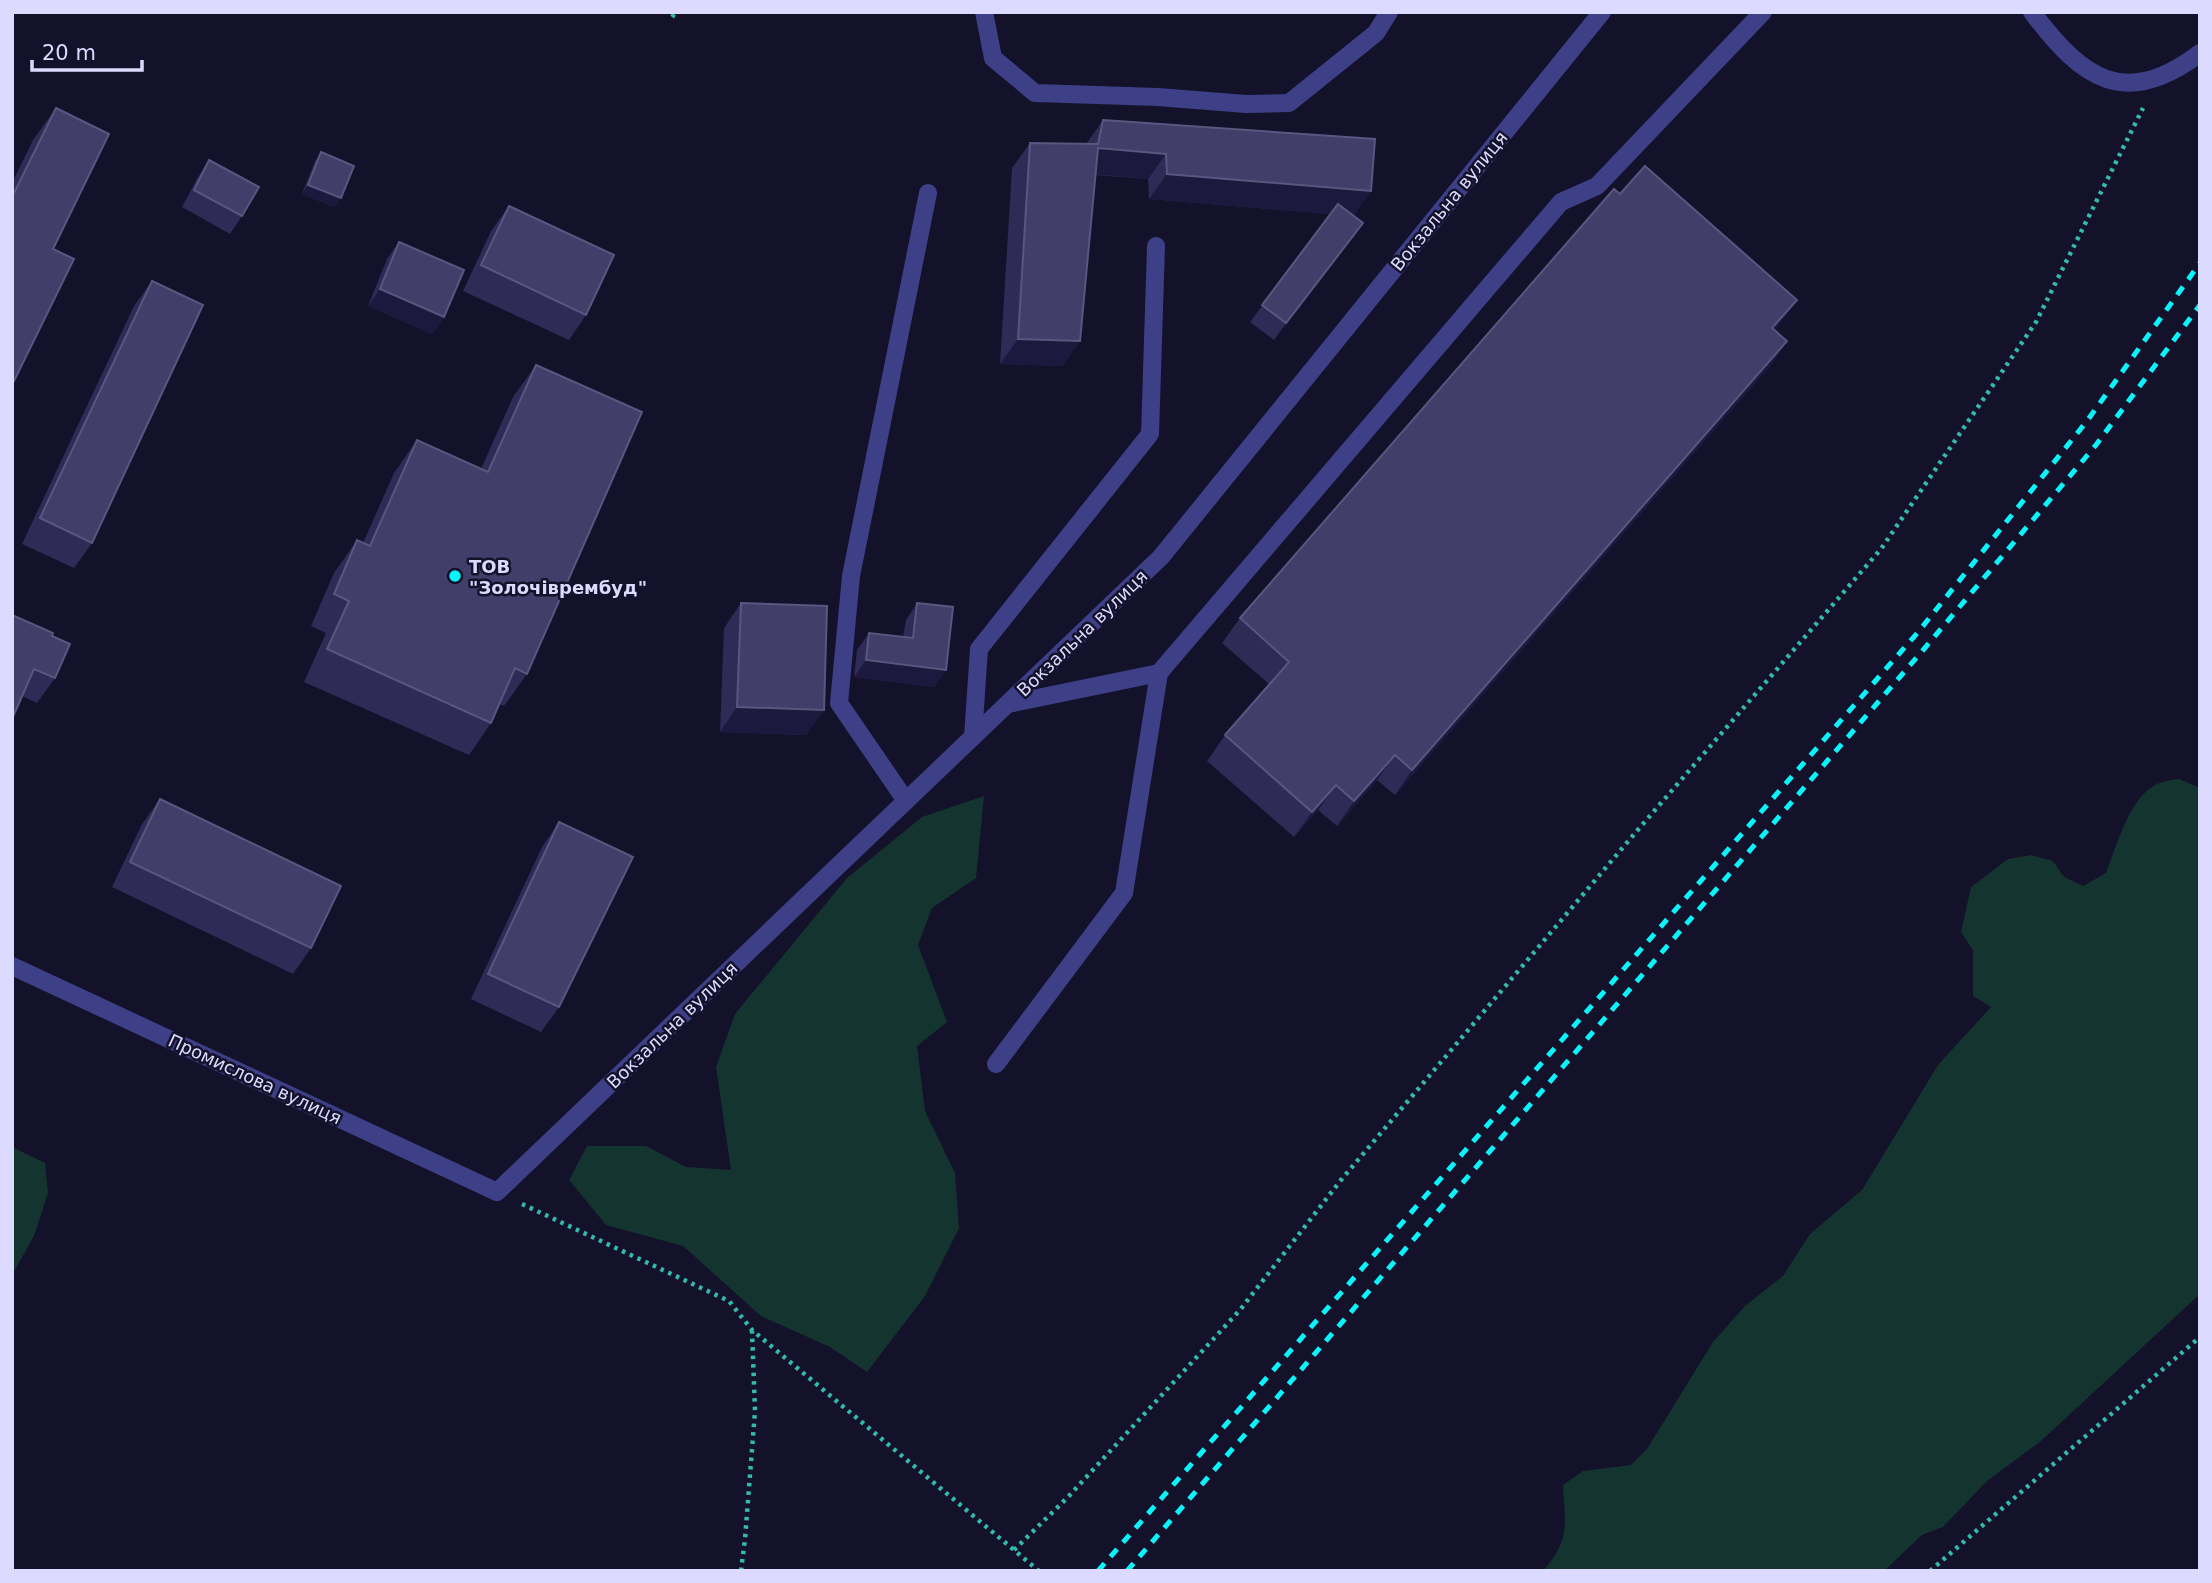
<svg xmlns="http://www.w3.org/2000/svg" width="2212" height="1583" font-family="'DejaVu Sans',sans-serif">
<rect width="100%" height="100%" fill="#14112a"/>
<!-- green -->
<g fill="#143430">
<path d="M2179,779L2200,788V1294L2041,1441L1987,1481L1943,1527L1922,1535L1884,1571H1543C1571,1539 1565,1524 1563,1485L1583,1471L1631,1465L1647,1449L1713,1342L1745,1306L1783,1276L1810,1234L1862,1190L1938,1065L1991,1007L1973,996V950L1961,932L1971,887L2008,859L2031,855L2053,861L2064,877L2083,886L2106,873C2116,847 2130,796 2157,784C2164,781 2172,780 2179,779Z"/>
<path d="M984,796L976,878L932,908L918,945L947,1022L917,1046L925,1111L955,1173L959,1228L925,1296L867,1372L830,1347L761,1316L683,1246L606,1225L569,1180L587,1146H646L686,1167L731,1170L716,1067L735,1014L847,878L922,817Z"/>
<path d="M12,1147L45,1163L48,1193L34,1236L12,1275Z"/>
</g>
<g fill="none" stroke-linecap="round" stroke-linejoin="round">
<!-- path -->
<g stroke="#33baa8" stroke-width="4.5" stroke-dasharray="3.5 5" stroke-linecap="butt">
<path d="M672,17L676,12"/>
<path d="M522,1204L729,1301L752,1330L1039,1571"/>
<path d="M1014,1550L1068,1497L1240,1310L1341,1180L1636,832L1881,549L2036,322L2143,108"/>
<path d="M741,1571L745,1539L755,1411L752,1331"/>
<path d="M1930,1571L2200,1337"/>
</g>
<!-- minor -->
<g stroke="#3d4087" stroke-width="18">
<path d="M984,12L993,58L1035,93L1158,97L1246,104L1289,103L1376,33L1389,12"/>
<path d="M2032,12C2082,79 2125,110 2200,53"/>
<path d="M1008,704L1159,673"/>
<path d="M973,737L979,649L1150,434L1156,246"/>
<path d="M906,801L839,703L851,576L928,193"/>
<path d="M12,966L497,1192L1161,557L1602,12"/>
<path d="M996,1064L1124,893L1159,673L1561,202L1597,186L1763,12"/>
</g>
<!-- rail -->
<g stroke="#0bf3fa" stroke-width="5" stroke-dasharray="10 9" stroke-linecap="butt">
<path d="M1098,1571L1919,631L2087,421L2200,263"/>
<path d="M1127,1571L1924,649L2096,445L2200,305"/>
</g>
</g>
<!-- wall -->
<g fill="#302a57">
<path d="M56,108L53,249L12,385V183L33,140Z"/>
<path d="M1103,120L1353,216L1351,240L1274,340L1250,322L1331,214L1149,199L1148,179L1095,175L1080,341L1062,366L1000,364L1012,168L1030,143L1086,144Z"/>
<path d="M321,152L341,198L334,207L302,194L315,161Z"/>
<path d="M209,160L242,216L230,234L182,207L198,177Z"/>
<path d="M1620,194L1797,300L1775,330L1787,341L1770,366L1395,795L1377,780L1337,826L1318,810L1294,837L1207,761L1225,735L1269,684L1222,643L1240,618Z"/>
<path d="M509,206L586,315L569,340L463,291L491,231Z"/>
<path d="M399,242L444,317L432,334L368,306L387,259Z"/>
<path d="M152,281L92,543L74,568L22,544L134,306Z"/>
<path d="M536,365L527,674L504,706L499,704L491,723L469,755L304,682L326,633L311,626L334,573L357,540L363,543L394,473L417,440L481,469L513,397Z"/>
<path d="M741,603L824,710L806,735L720,732L724,628Z"/>
<path d="M917,603L946,670L934,687L854,677L857,650L869,633L903,637L906,620Z"/>
<path d="M12,615L52,636L55,678L37,703L22,696Z"/>
<path d="M160,799L311,948L293,974L112,887L142,824Z"/>
<path d="M559,822V1007L541,1032L471,999L542,847Z"/>
</g>
<!-- shaded-wall -->
<g fill="#1d183d">
<path d="M1098,148L1166,154L1148,179L1080,173Z"/>
<path d="M1167,174L1371,191L1354,216L1149,199Z"/>
<path d="M308,185L341,198L334,207L302,194Z"/>
<path d="M1363,223L1351,240L1274,340L1286,323Z"/>
<path d="M380,289L444,317L432,334L368,306Z"/>
<path d="M1797,300L1779,325L1754,353L1772,328Z"/>
<path d="M1018,339L1080,341L1062,366L1000,364Z"/>
<path d="M1787,341L1770,366L1395,795L1412,770Z"/>
<path d="M866,660L946,670L934,687L854,677Z"/>
<path d="M737,707L824,710L806,735L720,732Z"/>
<path d="M1395,755L1377,780L1337,826L1354,801Z"/>
<path d="M1336,785L1318,810L1294,837L1312,812Z"/>
</g>
<!-- building -->
<g fill="#423d69" stroke="#5a5680" stroke-width="2">
<path d="M56,108L109,134L53,249L74,259L12,385V197Z"/>
<path d="M1103,120L1375,139L1371,191L1167,174L1166,154L1098,148L1080,341L1018,339L1030,143L1098,144Z"/>
<path d="M321,152L354,166L341,198L308,185Z"/>
<path d="M209,160L259,187L242,216L194,190Z"/>
<path d="M1645,166L1797,300L1772,328L1787,341L1412,770L1395,755L1354,801L1336,785L1312,812L1225,735L1289,662L1240,618L1614,189L1620,194Z"/>
<path d="M1338,204L1363,223L1286,323L1262,305Z"/>
<path d="M509,206L614,255L586,315L481,265Z"/>
<path d="M399,242L464,270L444,317L380,289Z"/>
<path d="M152,281L203,305L92,543L40,518Z"/>
<path d="M536,365L642,412L527,674L515,668L491,723L327,649L349,601L334,594L357,540L370,546L417,440L488,472Z"/>
<path d="M741,603L827,606L824,710L737,707Z"/>
<path d="M917,603L953,607L946,670L866,660L869,633L913,638Z"/>
<path d="M12,615L53,633L52,636L70,644L55,678L34,669L12,719Z"/>
<path d="M160,799L341,886L311,948L130,862Z"/>
<path d="M559,822L633,857L559,1007L488,974Z"/>
</g>
<!-- markers -->
<circle fill="#0bf3fa" stroke="#14112a" stroke-width="2.5" cx="455" cy="576" r="7"/>
<g text-anchor="middle" dominant-baseline="central" stroke-width="5" stroke-linejoin="round" paint-order="stroke">
<!-- street labels -->
<g font-size="18" fill="#dcdafe" stroke="#14112a">
<text transform="translate(1449 201) rotate(-51)">Вокзальна вулиця</text>
<text transform="translate(1082 633) rotate(-44)">Вокзальна вулиця</text>
<text transform="translate(672 1025) rotate(-44)">Вокзальна вулиця</text>
<text transform="translate(255 1079) rotate(25)">Промислова вулиця</text>
</g>
<!-- poi labels -->
<g font-size="18" font-weight="bold" fill="#dcdafe" stroke="#14112a" text-anchor="start">
<text x="469" y="566">ТОВ<tspan x="469" dy="21">"Золочіврембуд"</tspan></text>
</g>
</g>
<!-- border -->
<rect width="2212" height="1583" fill="none" stroke="#dcdafe" stroke-width="28"/>
<!-- scale -->
<path d="M32 60v10h110v-10" fill="none" stroke="#dcdafe" stroke-width="3.5"/>
<text x="42" y="60" font-size="21" fill="#dcdafe" stroke="#14112a" stroke-width="5" paint-order="stroke">20 m</text>
</svg>
